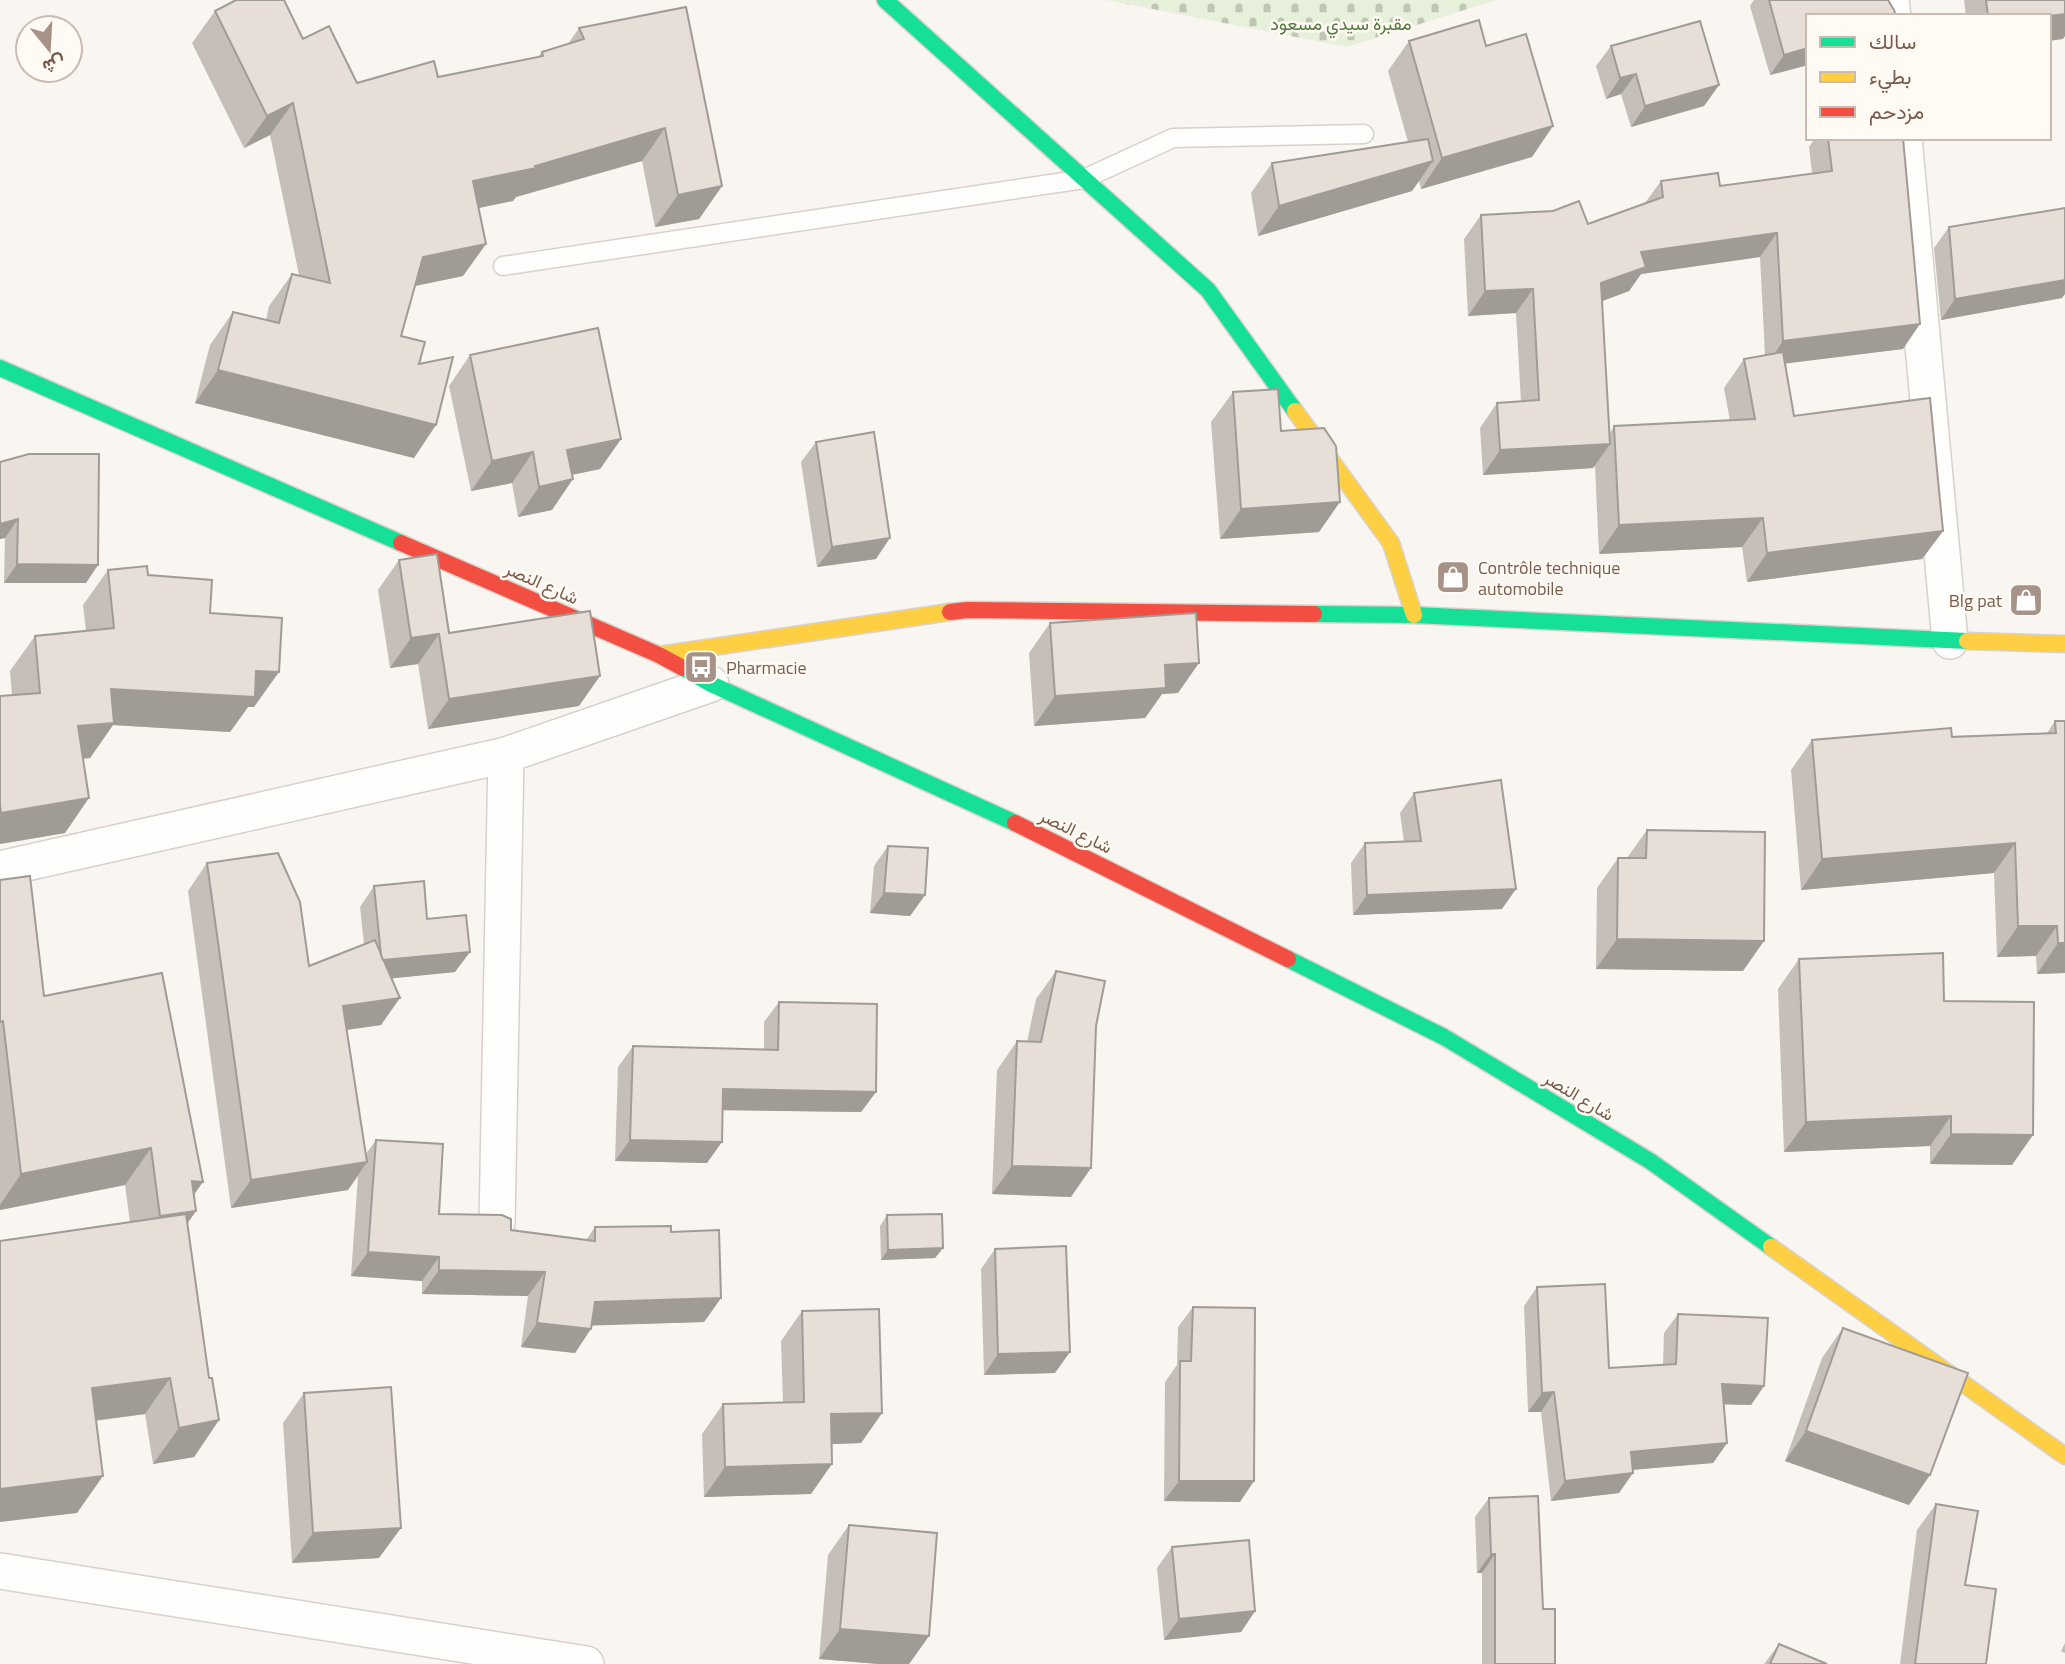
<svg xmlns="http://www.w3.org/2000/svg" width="2065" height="1664" font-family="'Titillium Web',Vazirmatn,sans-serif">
<defs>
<pattern id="cemetery-stones" width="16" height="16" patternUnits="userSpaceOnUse" patternTransform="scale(1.75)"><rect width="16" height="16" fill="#e7f0db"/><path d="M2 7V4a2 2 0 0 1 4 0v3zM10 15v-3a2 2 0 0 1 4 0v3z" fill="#c0c6b4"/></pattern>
</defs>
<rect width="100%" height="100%" fill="#f9f5f0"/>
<!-- cemetery -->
<path fill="url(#cemetery-stones)" d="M1106,0H1496L1347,47Z"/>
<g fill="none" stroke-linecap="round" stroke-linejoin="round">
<!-- lane casing -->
<g stroke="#d7d1cb" stroke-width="21">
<path id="lane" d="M503,266L1084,179L1173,138L1364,134"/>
</g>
<!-- street casing -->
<g stroke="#d7d1cb" stroke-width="38">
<g id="street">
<path d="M1891,0L1893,16"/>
<path d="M1904,138L1950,641"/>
<path d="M0,869L506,755L711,684"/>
<path d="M497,1223L506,755"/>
<path d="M0,1571L586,1664"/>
</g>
</g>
<!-- fast casing -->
<g stroke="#d9d2cb" stroke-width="19">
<g id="fast">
<path d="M885,0L1208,290L1295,411"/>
<path d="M0,368L401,543"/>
<path d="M1314,614L1414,615L1967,641"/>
<path d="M683,668L711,684L1015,823"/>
<path d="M1288,959L1444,1037L1650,1161L1771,1247"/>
</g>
</g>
<!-- slow casing -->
<g stroke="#d9d2cb" stroke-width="19">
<g id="slow">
<path d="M1295,411L1391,543L1414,615"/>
<path d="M1967,641L2065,644"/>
<path d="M659,655L950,612"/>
<path d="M1771,1247L2065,1456"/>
</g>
</g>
<!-- jam casing -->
<g stroke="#d9d2cb" stroke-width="19">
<g id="jam">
<path d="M401,543L659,655L683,668"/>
<path d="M950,612L967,610L1314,614"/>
<path d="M1015,823L1288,959"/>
</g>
</g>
<!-- lane -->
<use href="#lane" stroke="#fefefd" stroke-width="18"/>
<!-- street -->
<use href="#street" stroke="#fefefd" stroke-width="35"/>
<!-- fast -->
<use href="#fast" stroke="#16e098" stroke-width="16"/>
<!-- slow -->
<use href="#slow" stroke="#ffcf43" stroke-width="16"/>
<!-- jam -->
<use href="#jam" stroke="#f24e42" stroke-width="16"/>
</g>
<!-- wall -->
<g fill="#c6bfb9" fill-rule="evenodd">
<path d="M1754,0H1888L1808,65L1770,75L1750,6Z"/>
<path d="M1964,0H2065L2063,39L2049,16H1966Z"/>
<path d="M215,11L303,39L357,83L438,77L538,57L542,52L568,44L579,28L722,186L699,219L655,227L642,161L516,197L513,201L478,208L463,276L415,286L401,336L419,364L414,458L195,403L210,345L233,312L266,320L269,306L292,274L299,275L270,135L244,148L192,43Z"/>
<path d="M1409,41L1486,46L1532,157L1421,189L1419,181L1412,191L1258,236L1251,193L1272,163L1408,142L1388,71Z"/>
<path d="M1611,46L1719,85L1704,106L1631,127L1621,94L1606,99L1596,66Z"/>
<path d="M1815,138H1903V349L1785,363L1794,416L1943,531L1922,559L1747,582L1742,547L1599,554L1595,466L1593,468L1483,475L1480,428L1497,403L1521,402L1516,313L1468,316L1464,239L1481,215L1588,224L1645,203L1661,181L1720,186L1812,173L1809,147ZM1760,257L1765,355L1744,359L1724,388L1730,421L1614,426L1610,433L1602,301L1629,291L1641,274Z"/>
<path d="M1949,227L2062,298L1941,320L1934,248Z"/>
<path d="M470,355L621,439L600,469L572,475L552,510L518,517L512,483L471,491L449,386Z"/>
<path d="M1233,392L1281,431L1319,532L1220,539L1211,422Z"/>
<path d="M816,442L876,559L817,567L801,462Z"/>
<path d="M0,462L86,583H4L5,538L0,539Z"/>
<path d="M399,560L449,633L579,706L428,729L418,664L390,668L378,590Z"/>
<path d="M108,570L148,575L210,613L254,707H248L230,732L113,725L90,758L83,759L65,833L0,844V696L12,695L10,671L35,636L86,631L83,605Z"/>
<path d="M1050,623L1178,693L1162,694L1145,718L1034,726L1029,653Z"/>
<path d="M2055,721L2065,973L2037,974L2036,956L1997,957L1994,873L1801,890L1791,770L1812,740L2047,733Z"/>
<path d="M1414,793L1502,909L1353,915L1351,863L1365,843L1404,842L1400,813Z"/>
<path d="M1647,830L1743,971L1596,969L1597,888L1618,858H1627Z"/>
<path d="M888,846L925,895L910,916L870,913L874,866Z"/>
<path d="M207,863L309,966L364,944L360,907L374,886L427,919L455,972L392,978L381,1025L347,1030L366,1154L376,1140L439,1214L511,1230L586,1240L595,1227L671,1232L721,1298L704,1322L592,1325L575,1353L521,1347L528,1296L422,1294V1281L351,1276L358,1176L348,1190L231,1208L188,891Z"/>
<path d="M0,880L44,996L194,1195L196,1211L187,1224L209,1378L219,1420L194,1457L153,1464L145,1414L96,1421L77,1513L130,1222L125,1185L0,1210Z"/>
<path d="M1799,959L1944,1001L2012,1165L1930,1164V1146L1784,1152L1778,989Z"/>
<path d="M1056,971L1096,1026L1071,1197L992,1194L997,1070L1017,1041L1027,1042L1036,999Z"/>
<path d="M779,1002L876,1092L861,1112L723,1110L707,1163L615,1161L618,1067L633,1046L764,1050V1022Z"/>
<path d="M887,1215L943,1248L935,1258L881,1260L880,1226Z"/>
<path d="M995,1249L1055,1373L984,1375L981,1269Z"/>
<path d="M1537,1287L1609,1368L1663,1365L1664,1333L1678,1314L1764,1386L1751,1405L1724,1404L1727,1443L1713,1463L1633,1470L1619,1493L1551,1501L1541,1412H1528L1524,1306Z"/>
<path d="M1193,1307L1240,1502L1164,1501L1165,1382L1177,1365L1178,1327Z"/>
<path d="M802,1311L882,1413L861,1443L832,1444L811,1494L704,1497L702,1434L723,1404L783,1402L781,1341Z"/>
<path d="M1843,1328L1930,1475L1909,1505L1785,1461L1822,1358Z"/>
<path d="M304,1393L379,1558L292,1563L283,1423Z"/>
<path d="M1489,1498L1543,1609L1555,1664H1482V1573H1477L1475,1517Z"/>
<path d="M1936,1504L1965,1585L1986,1664H1900L1917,1530Z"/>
<path d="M849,1525L929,1636L909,1664H879L819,1659L828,1555Z"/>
<path d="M1172,1547L1255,1611L1241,1632L1164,1640L1157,1568Z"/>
<path d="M2065,1643V1653L2061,1651Z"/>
<path d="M1779,1644L1827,1664H1764Z"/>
</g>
<!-- shaded-wall -->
<g fill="#a19b96">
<path d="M2065,14V36L2063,39L2049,41V16Z"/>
<path d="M1808,48V65L1770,75L1784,55Z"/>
<path d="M1636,74L1621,94L1606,99L1620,78Z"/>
<path d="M1719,85L1704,106L1631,127L1645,106Z"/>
<path d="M293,103L270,135L244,148L267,116Z"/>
<path d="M1553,126L1532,157L1421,189L1442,158Z"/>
<path d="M665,128L642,161L516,197L513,201L450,214L473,181L535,166Z"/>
<path d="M1433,161L1412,191L1258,236L1279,206Z"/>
<path d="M722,186L699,219L655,227L678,195Z"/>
<path d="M1777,233L1760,257L1641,274L1629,291L1584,308L1601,283L1641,252Z"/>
<path d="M486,244L463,276L400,289L423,257Z"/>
<path d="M2065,280V294L2062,298L1941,320L1955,299Z"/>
<path d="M1533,289L1516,313L1468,316L1485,291Z"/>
<path d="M1920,324L1903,349L1766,366L1783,341Z"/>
<path d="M218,370L436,425L414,458L195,403Z"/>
<path d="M621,439L600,469L546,480L567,450Z"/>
<path d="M1610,444L1593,468L1483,475L1500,450Z"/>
<path d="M533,452L512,483L471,491L492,461Z"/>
<path d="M573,479L552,510L518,517L539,487Z"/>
<path d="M1340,502L1319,532L1220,539L1241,509Z"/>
<path d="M1763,518L1742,547L1599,554L1619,525Z"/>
<path d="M18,519L5,538L0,539V524Z"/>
<path d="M1943,531L1922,559L1747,582L1767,553Z"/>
<path d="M890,538L876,559L817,567L832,547Z"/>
<path d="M17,564L98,565L86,583H4Z"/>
<path d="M439,634L418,664L390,668L411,638Z"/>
<path d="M1199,663L1178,693L1162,694L1145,718L1034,726L1055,696L1165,665Z"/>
<path d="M256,671L279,672L254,707H248L230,732L113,725L90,758L54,761L78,726L111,689Z"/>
<path d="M600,676L579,706L428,729L449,699Z"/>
<path d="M89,798L65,833L0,844V815L1,813Z"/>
<path d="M2015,843L1994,873L1801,890L1822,859Z"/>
<path d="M1516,889L1502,909L1353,915L1367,895Z"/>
<path d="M884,893L925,895L910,916L870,913Z"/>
<path d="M2018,926H2057L2036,956L1997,957Z"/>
<path d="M1617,939L1764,941L1743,971L1596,969Z"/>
<path d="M2058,943H2065V973L2037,974Z"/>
<path d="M470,952L455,972L367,981L382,960Z"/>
<path d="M400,998L381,1025L324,1033L343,1006Z"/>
<path d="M723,1089L876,1092L861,1112L709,1110Z"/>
<path d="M1951,1116L1930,1146L1784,1152L1806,1122Z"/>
<path d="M1951,1134L2033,1135L2012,1165L1930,1164Z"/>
<path d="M630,1140L722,1142L707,1163L615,1161Z"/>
<path d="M151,1148L125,1185L0,1210V1205L21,1174Z"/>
<path d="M367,1162L348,1190L231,1208L251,1180Z"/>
<path d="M1012,1166L1091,1168L1071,1197L992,1194Z"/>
<path d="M192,1181L203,1182L181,1213L196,1211L170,1248L134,1252L160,1216Z"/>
<path d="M943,1248L935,1258L881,1260L888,1250Z"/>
<path d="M368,1252L439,1257L422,1281L351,1276Z"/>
<path d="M439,1270L545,1272L528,1296L422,1294Z"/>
<path d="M721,1298L704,1322L579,1326L595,1302Z"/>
<path d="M537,1323L591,1329L575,1353L521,1347Z"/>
<path d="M1070,1352L1055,1373L984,1375L998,1354Z"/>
<path d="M170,1378L145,1414L66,1424L92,1388Z"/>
<path d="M1722,1384L1764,1386L1751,1405L1708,1404Z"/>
<path d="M1554,1392L1541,1412H1528L1542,1393Z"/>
<path d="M882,1413L861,1443L810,1445L831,1414Z"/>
<path d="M219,1420L194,1457L153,1464L179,1428Z"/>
<path d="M1806,1431L1930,1475L1909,1505L1785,1461Z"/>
<path d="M1727,1443L1713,1463L1617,1471L1631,1452Z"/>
<path d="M832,1464L811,1494L704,1497L725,1467Z"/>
<path d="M1633,1473L1619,1493L1551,1501L1565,1481Z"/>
<path d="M103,1476L77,1513L0,1522V1489Z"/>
<path d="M1179,1481H1254L1240,1502L1164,1501Z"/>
<path d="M401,1528L379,1558L292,1563L313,1533Z"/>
<path d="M1491,1554H1495L1482,1573H1477Z"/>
<path d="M1255,1611L1241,1632L1164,1640L1179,1619Z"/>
<path d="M840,1629L929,1636L909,1664H879L819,1659Z"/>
</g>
<!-- building -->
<g fill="#e6ded7" stroke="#a19b96" stroke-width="2">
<path d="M236,0H284L303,39L329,26L357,83L434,61L438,77L543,56L542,52L584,39L579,28L686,7L722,186L678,195L665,128L535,166L536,168L473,181L486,244L423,257L401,336L425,342L419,364L453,357L436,425L218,370L233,312L279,323L292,274L330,283L293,103L267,116L215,11Z"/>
<path d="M1769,0H1888L1894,10L1896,16H1808V48L1784,55Z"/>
<path d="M1986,0H2065V14L2049,16H1988Z"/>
<path d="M1479,20L1486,46L1526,34L1553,126L1442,158L1409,41Z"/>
<path d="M1700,21L1719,85L1645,106L1636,74L1620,78L1611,46Z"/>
<path d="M1828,138H1903L1920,324L1783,341L1777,233L1641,252L1646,267L1601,283L1610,444L1500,450L1497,403L1539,400L1533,289L1485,291L1481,215L1553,211L1579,201L1588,224L1663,197L1661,181L1718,173L1720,186L1832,171Z"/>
<path d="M1428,139L1433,161L1279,206L1272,163Z"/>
<path d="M2065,208V280L1955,299L1949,227Z"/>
<path d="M598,328L621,439L567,450L573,479L539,487L533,452L492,461L470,355Z"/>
<path d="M1783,352L1794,416L1930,398L1943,531L1767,553L1763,518L1619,525L1614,426L1755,419L1744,359Z"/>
<path d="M1278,389L1281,431L1324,428L1336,446L1340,502L1241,509L1233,392Z"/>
<path d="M874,432L890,538L832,547L816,442Z"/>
<path d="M29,454H99L98,565L17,564L18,519L0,524V462Z"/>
<path d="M437,554L449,633L590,611L600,676L449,699L439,634L411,638L399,560Z"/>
<path d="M147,566L148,575L212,580L210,613L282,618L279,672L256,671L255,697L111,689L114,723L78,726L89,798L1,813L0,804V696L40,693L35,636L114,628L108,570Z"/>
<path d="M1196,613L1199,663L1165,665L1166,688L1055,696L1050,623Z"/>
<path d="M2055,721H2065V943H2058L2057,926H2018L2015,843L1822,859L1812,740L1951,728L1952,737L2056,733Z"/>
<path d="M1501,780L1516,889L1367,895L1365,843L1421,841L1414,793Z"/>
<path d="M1647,830L1765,832L1764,941L1617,939L1618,858H1646Z"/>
<path d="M888,846L928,848L925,895L884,893Z"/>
<path d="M278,853L300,902L309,966L375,940L400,998L343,1006L367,1162L251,1180L207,863Z"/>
<path d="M30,876L44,996L162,973L203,1182L192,1181L196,1211L160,1216L151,1148L21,1174L3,1021L0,1022V880Z"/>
<path d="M424,881L427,919L466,915L470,952L383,960L381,955L374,886Z"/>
<path d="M1943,953L1944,1001L2034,1002L2033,1135L1951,1134V1116L1806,1122L1799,959Z"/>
<path d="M1056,971L1105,981L1096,1026L1091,1168L1012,1166L1017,1041L1041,1042Z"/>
<path d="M779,1002L877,1004L876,1092L723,1089L722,1142L630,1140L633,1046L778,1050Z"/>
<path d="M376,1140L443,1144L439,1214L502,1215L511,1219V1230L595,1241V1227L671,1226V1232L719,1230L721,1298L595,1302L591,1329L537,1323L545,1272L439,1270V1257L368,1252Z"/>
<path d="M186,1214L209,1378H212L219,1420L179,1428L170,1378L92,1388L103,1476L0,1489V1241Z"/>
<path d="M942,1214L943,1248L888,1250L887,1215Z"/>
<path d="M1066,1246L1070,1352L998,1354L995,1249Z"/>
<path d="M1605,1284L1609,1368L1676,1364L1678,1314L1768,1318L1764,1386L1722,1384L1727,1443L1631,1452L1633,1473L1565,1481L1554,1392L1542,1393L1537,1287Z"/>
<path d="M1193,1307L1255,1308L1254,1481H1179L1180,1361H1191Z"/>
<path d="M879,1309L882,1413L831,1414L832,1464L725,1467L723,1404L804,1402L802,1311Z"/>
<path d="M1843,1328L1968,1373L1930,1475L1806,1431Z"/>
<path d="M391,1387L401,1528L313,1533L304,1393Z"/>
<path d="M1538,1496L1543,1609H1555V1664H1495V1554H1491L1489,1498Z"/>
<path d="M1936,1504L1978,1511L1965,1585L1996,1589L1986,1664H1915Z"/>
<path d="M849,1525L937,1533L929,1636L840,1629Z"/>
<path d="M1249,1540L1255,1611L1179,1619L1172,1547Z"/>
<path d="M1779,1644L1827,1664H1770Z"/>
</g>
<!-- icons -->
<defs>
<g id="shop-square" transform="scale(1.75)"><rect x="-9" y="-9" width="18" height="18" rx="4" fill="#a69286" stroke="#fffaf3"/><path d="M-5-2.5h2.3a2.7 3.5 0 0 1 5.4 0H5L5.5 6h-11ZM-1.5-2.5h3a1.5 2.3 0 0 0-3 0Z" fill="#fff"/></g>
<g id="bus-square" transform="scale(1.75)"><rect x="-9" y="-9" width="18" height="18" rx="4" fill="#a69286" stroke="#fffaf3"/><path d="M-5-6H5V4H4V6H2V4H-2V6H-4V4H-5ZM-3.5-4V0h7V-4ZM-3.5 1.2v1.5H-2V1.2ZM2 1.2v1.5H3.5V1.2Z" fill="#fff"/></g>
</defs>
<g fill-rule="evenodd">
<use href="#shop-square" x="1453" y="577"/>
<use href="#shop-square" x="2026" y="600"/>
<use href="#bus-square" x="701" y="667"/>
</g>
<g text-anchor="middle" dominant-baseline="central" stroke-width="5" stroke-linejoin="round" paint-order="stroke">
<!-- park labels -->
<g font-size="18" fill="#537a41" stroke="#fffaf3">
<text x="1341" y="23">مقبرة سيدي مسعود</text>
</g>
<!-- poi labels -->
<g font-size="18" fill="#7a5c4d" stroke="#fffaf3" text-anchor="start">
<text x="1478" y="567">Contrôle technique<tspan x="1478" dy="21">automobile</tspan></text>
<text x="2002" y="600" text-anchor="end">Blg pat</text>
<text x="726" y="667">Pharmacie</text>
</g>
<!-- street labels -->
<g font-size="18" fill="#7a5c4d" stroke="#fffaf3">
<text transform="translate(542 583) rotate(24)">شارع النصر</text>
<text transform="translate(1076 831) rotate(26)">شارع النصر</text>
<text transform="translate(1579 1096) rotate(31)">شارع النصر</text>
</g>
</g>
<!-- legend -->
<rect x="1806" y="14" width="245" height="126" fill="#fffaf3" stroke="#cabbb1" stroke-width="2"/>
<rect x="1820" y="37" width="35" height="10" fill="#16e098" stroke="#cabbb1" stroke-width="2"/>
<text x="1869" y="49" font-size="21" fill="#7a5c4d">سالك</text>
<rect x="1820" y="72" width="35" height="10" fill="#ffcf43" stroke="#cabbb1" stroke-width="2"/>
<text x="1869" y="84" font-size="21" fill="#7a5c4d">بطيء</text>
<rect x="1820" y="107" width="35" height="10" fill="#f24e42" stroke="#cabbb1" stroke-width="2"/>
<text x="1869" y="119" font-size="21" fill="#7a5c4d">مزدحم</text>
<!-- north arrow -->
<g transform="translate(49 49) rotate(162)"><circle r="33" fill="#fffaf3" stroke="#cabbb1" stroke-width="2"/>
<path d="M0-5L12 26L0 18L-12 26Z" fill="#a69286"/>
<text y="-10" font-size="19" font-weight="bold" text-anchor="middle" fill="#7a5c4d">ش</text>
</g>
</svg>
